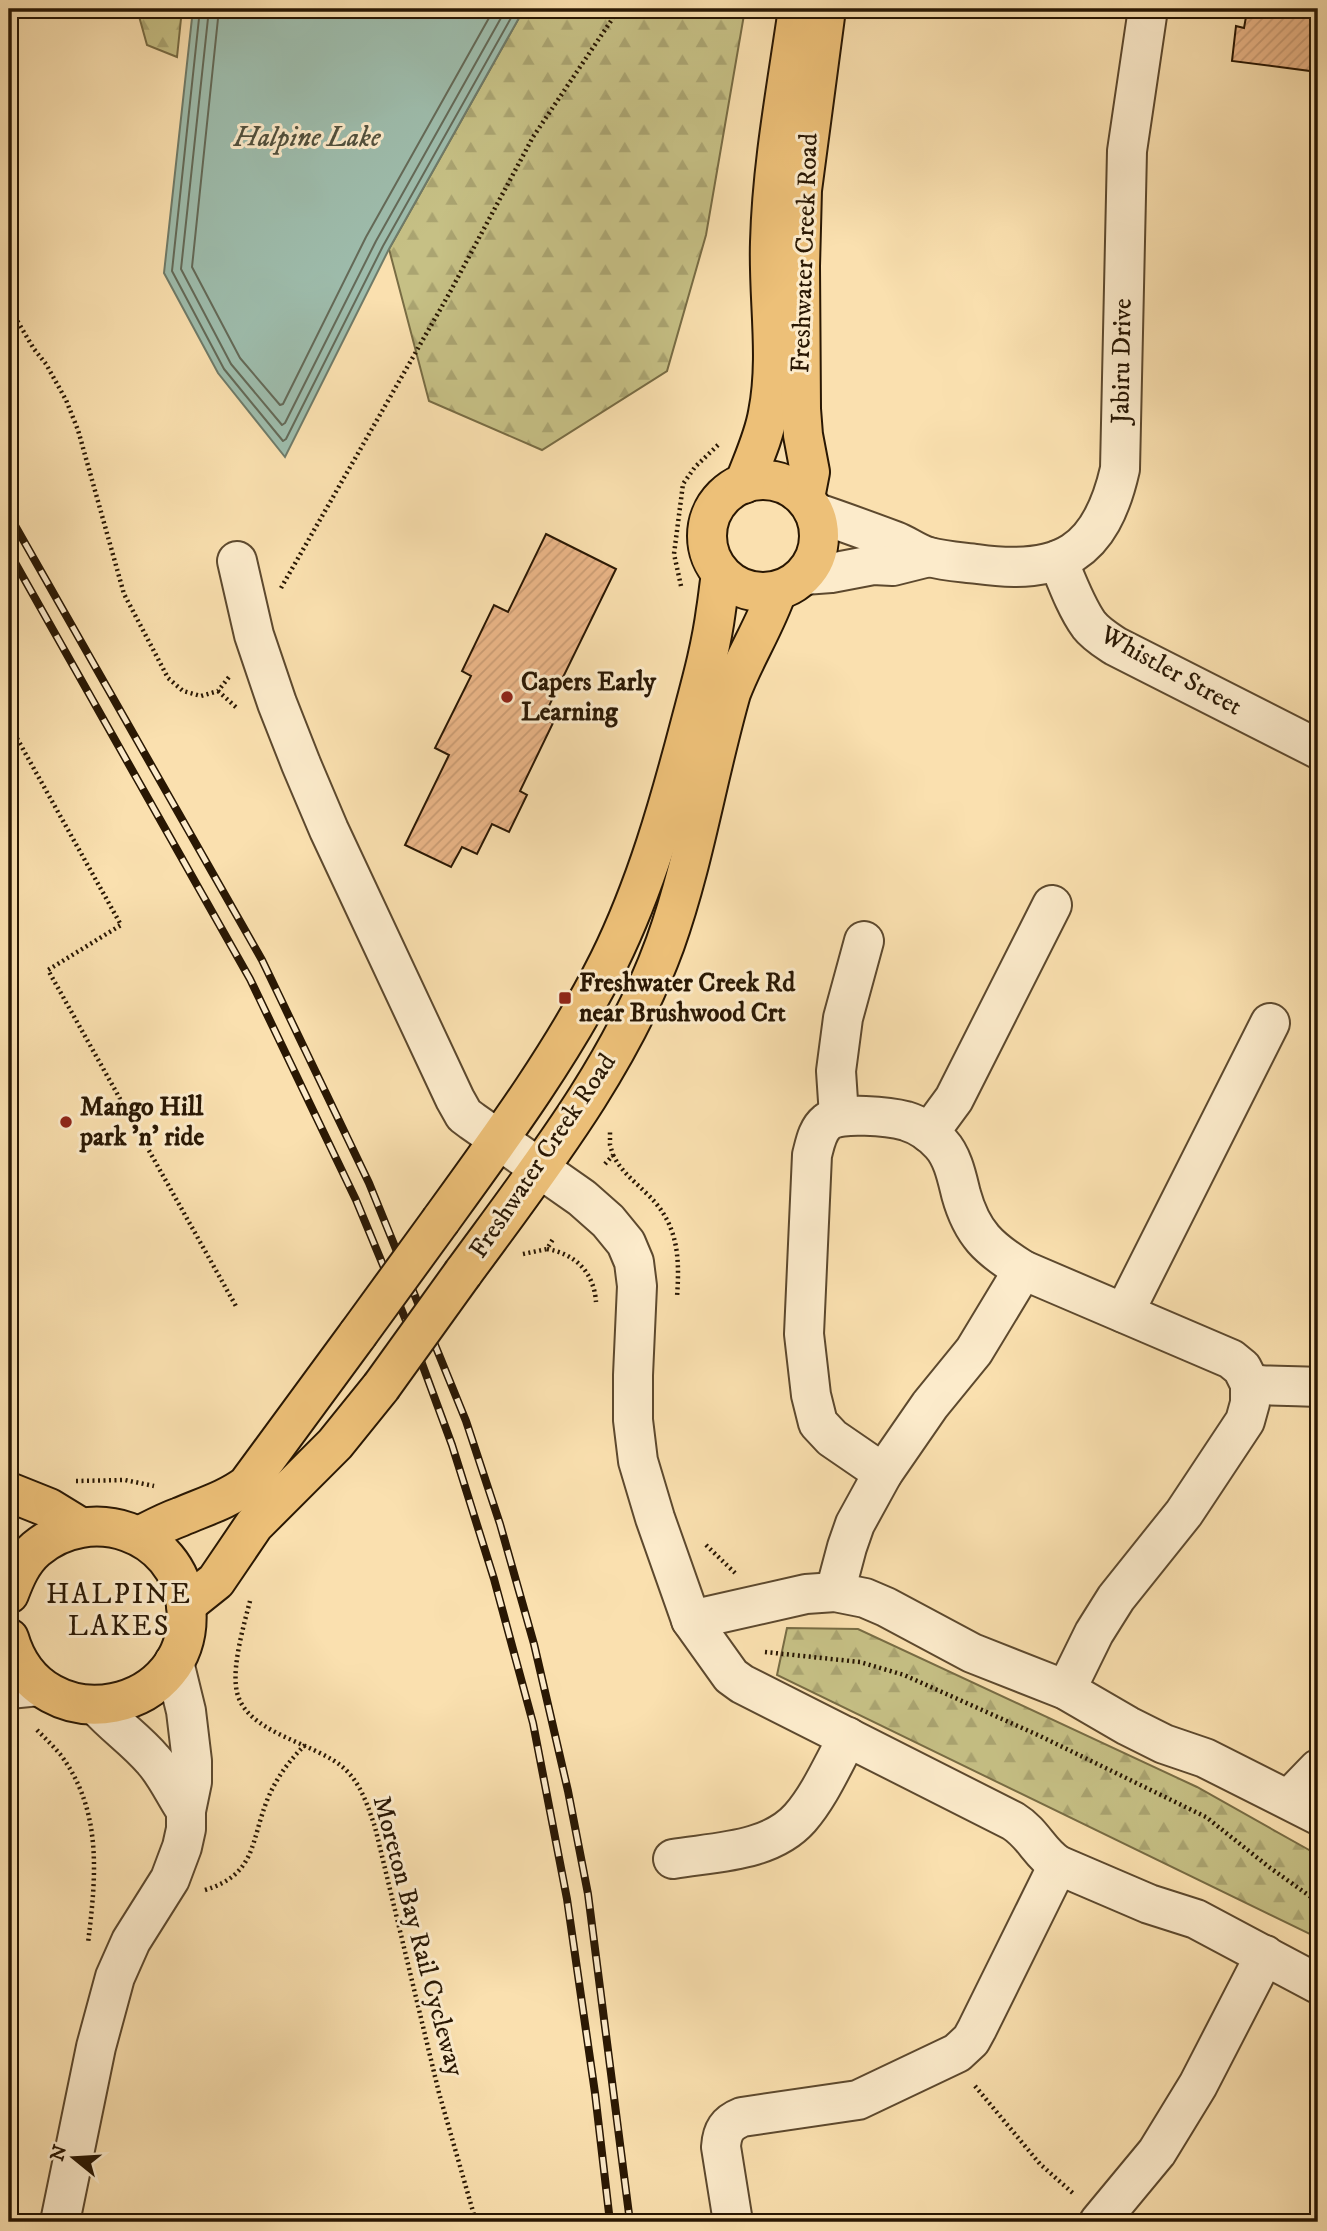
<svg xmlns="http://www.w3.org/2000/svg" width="1327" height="2231" font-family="'IM FELL DW Pica',serif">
<defs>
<pattern id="forest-firs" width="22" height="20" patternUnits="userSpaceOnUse" patternTransform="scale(1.75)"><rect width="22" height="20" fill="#c6c085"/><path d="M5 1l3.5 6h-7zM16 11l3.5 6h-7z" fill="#aaa471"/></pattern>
<pattern id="building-hatch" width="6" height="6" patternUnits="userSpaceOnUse" patternTransform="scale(1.75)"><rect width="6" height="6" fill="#ebb688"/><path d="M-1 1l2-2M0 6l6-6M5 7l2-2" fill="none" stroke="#ca9c74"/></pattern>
</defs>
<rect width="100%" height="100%" fill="#fae0af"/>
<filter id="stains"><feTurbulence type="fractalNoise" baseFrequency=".00286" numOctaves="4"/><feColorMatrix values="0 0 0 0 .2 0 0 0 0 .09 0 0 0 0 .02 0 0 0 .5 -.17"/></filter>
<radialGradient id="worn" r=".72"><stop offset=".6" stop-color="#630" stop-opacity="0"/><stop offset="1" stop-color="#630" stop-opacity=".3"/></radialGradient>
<!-- forest -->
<g fill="url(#forest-firs)" stroke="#786c44" stroke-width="2">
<path d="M137,9H182L177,57L147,45Z"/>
<path d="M524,9H745L706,235L667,371L542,450L429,401L389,249Z"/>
<path d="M787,1628L858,1629L1197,1787L1318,1855V1938L777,1675Z"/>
</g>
<!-- water -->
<path fill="#9ebdad" stroke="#6f7b69" stroke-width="2" d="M193,9H524L389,249L285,457L218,373L164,273Z"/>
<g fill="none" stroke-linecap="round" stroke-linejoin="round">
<!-- shore -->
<g stroke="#646a58" stroke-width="2">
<path d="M200,9L172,271L224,369L283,441L286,439L383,246L516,9"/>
<path d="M209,9L181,269L231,364L282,425L285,423L376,241L506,9"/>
<path d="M219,9L192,267L240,358L280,405L283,404L366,237L494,9"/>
</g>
</g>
<!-- building -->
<g fill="url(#building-hatch)" stroke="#291703" stroke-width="2">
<path d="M1238,9H1318V72L1232,61L1236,26L1244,28L1246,17L1237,16Z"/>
<path d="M546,534L616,569L543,718L553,723L520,791L527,795L509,832L492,824L477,854L462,847L451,867L405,845L449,755L435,748L471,676L462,671L494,605L508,612Z"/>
</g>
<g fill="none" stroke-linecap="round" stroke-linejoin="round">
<!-- minor casing -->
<g stroke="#5d492e" stroke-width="42">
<g id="minor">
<path d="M814,512C841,521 868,531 895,541C906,545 917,554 929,557C944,561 961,562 977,564C1061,576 1101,553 1120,469L1127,151L1148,9"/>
<path d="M1058,560C1067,582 1076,607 1089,625C1096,634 1106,640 1115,646L1318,749"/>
<path d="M237,561L254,635L277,703L301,764L329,830L455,1099L464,1115L472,1121L582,1198L608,1221L626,1243L634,1262L637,1286L633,1375V1420L638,1461L655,1518L691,1620L731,1676L742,1684L1013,1821C1034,1834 1039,1853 1058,1865L1149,1904L1196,1919L1318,1984"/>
<path d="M804,575L831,573L873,565L893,566L929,557"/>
<path d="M839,1116L836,1071L843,1018L864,941"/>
<path d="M929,1133L954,1099L1052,905"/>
<path d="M1124,1313L1270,1023"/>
<path d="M1250,1384C1273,1387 1295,1385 1318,1387"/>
<path d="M883,1473L832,1438L818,1423L811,1395L804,1334L812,1155C815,1144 817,1130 827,1122C839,1111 891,1117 906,1121C919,1125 932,1134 941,1144C953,1157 957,1178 961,1194C972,1234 989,1249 1023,1270L1231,1359L1242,1368L1250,1384V1403L1245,1421L1184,1513L1116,1598L1094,1633L1066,1690"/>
<path d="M835,1592L847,1547L855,1524L883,1473L930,1405L974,1351L1023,1270"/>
<path d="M691,1620L806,1594L835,1592L865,1598L886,1607L972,1653L1066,1690L1128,1726L1164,1744L1205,1758L1318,1815"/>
<path d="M9,1689L39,1686"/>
<path d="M97,1706C115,1726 136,1740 153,1760C166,1774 175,1795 186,1811"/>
<path d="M1289,1799L1318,1769"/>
<path d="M673,1859C715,1852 770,1852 800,1818C820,1795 833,1764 848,1737"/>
<path d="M60,2222L96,2047L115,1977L131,1941L170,1879L182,1847L186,1829V1811L192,1782V1761L186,1711L174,1662"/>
<path d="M733,2222L721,2147C722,2131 727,2123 742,2117L858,2100L957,2053L971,2040L977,2029L1058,1865"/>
<path d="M1099,2222L1157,2152L1198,2085L1265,1955"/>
</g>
</g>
<!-- major casing -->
<g stroke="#291703" stroke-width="42">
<g id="major">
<circle cx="763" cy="536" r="56"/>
<path d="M744,484C753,460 764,437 768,413C779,357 768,298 770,242C772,164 787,86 798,9"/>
<path d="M805,498L810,472L803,435L801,409L800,266L802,190L826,9"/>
<path d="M441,1220C502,1136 563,1053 609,961C646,886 669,805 690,725C700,687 711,649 716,610C718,598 719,586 721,574"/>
<path d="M463,1273C539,1169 620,1067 665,944C694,863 707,777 731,693C744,658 765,626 777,591"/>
<path d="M9,1492L49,1508L80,1527"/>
<path d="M139,1536C153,1529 166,1522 180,1517C203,1507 227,1500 247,1485L358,1334"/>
<path d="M9,1594C15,1578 22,1561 36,1549C90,1503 177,1531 186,1605C198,1714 40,1746 9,1638"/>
<path d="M186,1605L216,1581L254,1525L335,1444L381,1387"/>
</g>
</g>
<!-- path -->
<g stroke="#291703" stroke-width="4.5" stroke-dasharray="2 3.5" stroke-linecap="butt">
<path d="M9,307L34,349L46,364L66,400L78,430L124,594L168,678L183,691L201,696L218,691L229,677"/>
<path d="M681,586L674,554L683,484L695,467L718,445"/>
<path d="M281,588L449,294L533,137L619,9"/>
<path d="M218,691L238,709"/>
<path d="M9,724L121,925L48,970L237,1308"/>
<path d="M613,1155C621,1171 633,1180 645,1192C678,1222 680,1255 677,1297"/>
<path d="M605,1164L613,1155L610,1145V1132"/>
<path d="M547,1249C576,1254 594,1273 596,1302"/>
<path d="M523,1254L547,1249L553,1239"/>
<path d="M76,1481L125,1480L154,1486"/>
<path d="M706,1545L735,1573"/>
<path d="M250,1601C244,1624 233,1663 236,1686C240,1734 316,1741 346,1770C362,1786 368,1807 375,1827L439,2093L476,2222"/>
<path d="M765,1652L860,1662L904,1675L1040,1736L1206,1817L1269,1867L1318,1902"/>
<path d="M37,1730C45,1738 53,1746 60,1754C103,1811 96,1877 88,1943"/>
<path d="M205,1890C257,1874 250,1842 268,1798C277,1777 289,1761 305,1745"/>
<path d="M975,2086L1040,2164L1075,2195"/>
</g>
<!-- minor -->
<use href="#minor" stroke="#fcebcb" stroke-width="38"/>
<!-- major -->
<use href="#major" stroke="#edc078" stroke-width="38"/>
<!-- rail casing -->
<g stroke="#291703" stroke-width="8">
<g id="rail">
<path d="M9,515L262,960L369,1183L466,1421L500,1524L534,1644L568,1791L588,1894L630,2222"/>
<path d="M9,552L250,979L356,1200L407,1323L452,1445L494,1579L533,1723L567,1899L595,2093L610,2222"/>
</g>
</g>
<!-- rail -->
<use href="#rail" stroke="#fcebcb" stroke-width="5" stroke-dasharray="16" stroke-linecap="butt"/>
<!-- major-bridge casing -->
<g stroke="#291703" stroke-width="42" stroke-linecap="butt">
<g id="major-bridge">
<path d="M358,1334L441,1220"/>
<path d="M381,1387L463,1273"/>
</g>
</g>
<!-- major-bridge -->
<use href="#major-bridge" stroke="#edc078" stroke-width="38"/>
</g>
<!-- markers -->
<g fill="#8f2418" stroke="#fcebcb" stroke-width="2.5">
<circle cx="507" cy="697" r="7"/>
<rect x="558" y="991" width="14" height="14" rx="3.5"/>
<circle cx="66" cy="1122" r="7"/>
</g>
<g text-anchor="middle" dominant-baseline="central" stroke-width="6" stroke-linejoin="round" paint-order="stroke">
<!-- street labels -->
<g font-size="26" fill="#291703" stroke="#fcebcb">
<text transform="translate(805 253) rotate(-88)">Freshwater Creek Road</text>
<text transform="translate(1122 361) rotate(-89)">Jabiru Drive</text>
<text transform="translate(1171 671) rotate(29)">Whistler Street</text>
<text transform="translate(543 1156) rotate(-56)">Freshwater Creek Road</text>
<text transform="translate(418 1936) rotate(75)">Moreton Bay Rail Cycleway</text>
</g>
<!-- poi labels -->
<g font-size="26" font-weight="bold" fill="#291703" stroke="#fcebcb" text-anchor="start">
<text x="521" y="682">Capers Early<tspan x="521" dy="30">Learning</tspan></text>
<text x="579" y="983">Freshwater Creek Rd<tspan x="579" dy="30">near Brushwood Crt</tspan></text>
<text x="80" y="1107">Mango Hill<tspan x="80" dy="30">park 'n' ride</tspan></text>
</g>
<!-- water labels -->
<g font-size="28" font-style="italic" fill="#52513e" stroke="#fcebcb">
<text x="307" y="137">Halpine Lake</text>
</g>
<!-- neighbourhood labels -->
<g font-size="28" letter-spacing="2" fill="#291703" stroke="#fcebcb">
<text x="119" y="1594">HALPINE<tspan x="119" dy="32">LAKES</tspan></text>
</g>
</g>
<!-- margin -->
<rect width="1327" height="2231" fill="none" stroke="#fae0af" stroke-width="35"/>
<rect x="10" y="10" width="1306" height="2210" fill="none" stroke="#291703" stroke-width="3.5"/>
<rect x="18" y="18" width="1292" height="2196" fill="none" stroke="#291703" stroke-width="2"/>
<!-- north arrow -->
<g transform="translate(74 2158) rotate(288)" stroke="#fcebcb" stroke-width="5" paint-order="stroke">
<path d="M0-5L12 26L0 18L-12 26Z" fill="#291703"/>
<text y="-10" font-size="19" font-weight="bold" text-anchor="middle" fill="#291703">N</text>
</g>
<rect width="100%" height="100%" filter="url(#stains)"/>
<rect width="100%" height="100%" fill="url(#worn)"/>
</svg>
